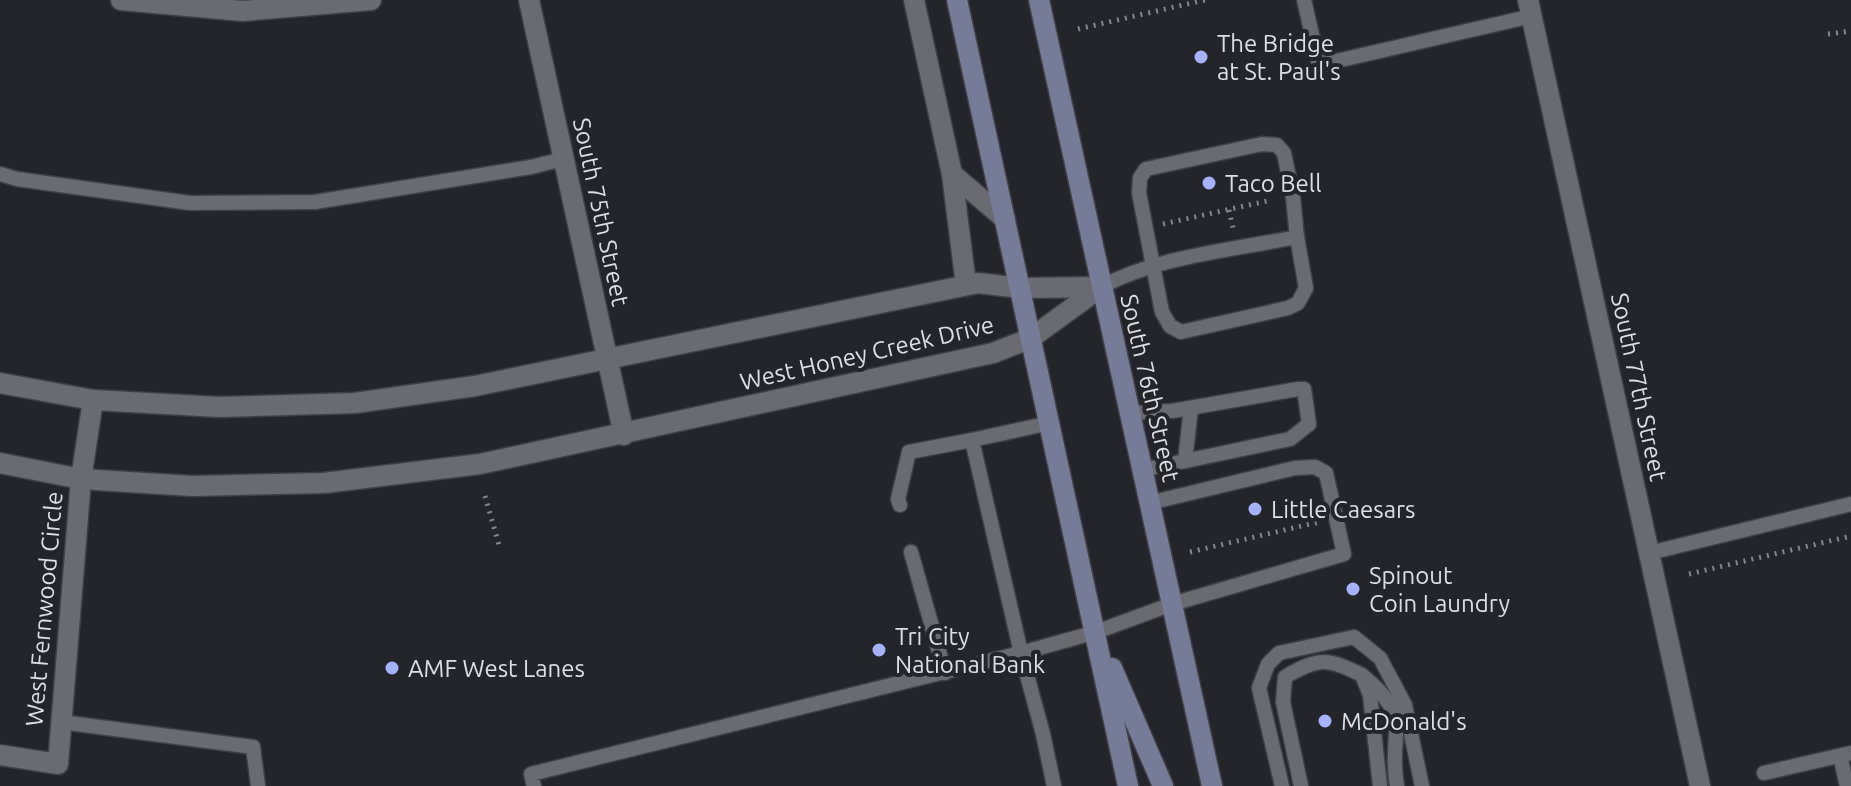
<svg xmlns="http://www.w3.org/2000/svg" width="1851" height="786" font-family="Ubuntu,sans-serif">
<rect width="100%" height="100%" fill="#24252a"/>
<g fill="none" stroke-linecap="round" stroke-linejoin="round">
<!-- lane casing -->
<g stroke="#3f4045" stroke-width="17">
<g id="lane">
<path d="M1304,0L1319,65L1532,16"/>
<path d="M1262,144L1277,145L1284,153L1293,197L1297,237L1306,288L1298,303L1288,308L1181,332L1170,326L1162,312L1139,193L1140,178L1146,169Z"/>
<path d="M0,174L17,179L190,203L315,202L531,167L563,159"/>
<path d="M1101,287C1159,256 1232,250 1297,237"/>
<path d="M1129,413L1172,411L1298,389H1304L1309,424L1290,439L1142,470"/>
<path d="M1050,423L972,440L1021,653L1043,734L1054,786"/>
<path d="M1185,461L1191,408"/>
<path d="M900,505L898,499L909,452L972,440"/>
<path d="M911,552L945,673"/>
<path d="M1649,553L1851,504"/>
<path d="M1363,676C1416,720 1387,731 1397,786"/>
<path d="M61,722L253,747L258,786"/>
<path d="M1840,756L1847,786"/>
<path d="M1764,773L1851,753"/>
<path d="M534,786L531,774L1021,653L1096,632L1172,604L1344,554L1326,473L1315,467L1295,468L1149,503"/>
<path d="M1282,786L1259,688L1268,664L1279,653L1354,637L1380,658L1405,705L1422,786"/>
<path d="M1301,786L1283,702L1285,677C1319,657 1327,658 1362,675L1370,695L1380,786"/>
</g>
</g>
<!-- street casing -->
<g stroke="#3f4045" stroke-width="23">
<g id="street">
<path d="M121,0L243,11L371,0"/>
<path d="M529,0L624,435"/>
<path d="M914,0L952,174L966,285"/>
<path d="M1528,0L1700,786"/>
<path d="M952,174L1005,219"/>
<path d="M0,383L93,400L219,407L355,403L475,386L978,283L1021,288L1101,287"/>
<path d="M0,463L81,479L192,486L324,483L480,464L993,353L1031,338L1101,287"/>
<path d="M0,755L58,764L81,479L93,400"/>
</g>
</g>
<!-- secondary casing -->
<g stroke="#3f4045" stroke-width="23">
<g id="secondary">
<path d="M957,0L1128,786"/>
<path d="M1039,0L1212,786"/>
<path d="M1112,668L1163,786"/>
</g>
</g>
<!-- path -->
<g stroke="#85868a" stroke-width="5" stroke-dasharray="2 6" stroke-linecap="butt">
<path d="M1078,29L1205,0"/>
<path d="M1828,34L1851,31"/>
<path d="M1229,210L1233,228"/>
<path d="M1163,224L1267,201"/>
<path d="M485,496L499,545"/>
<path d="M1190,552L1319,522"/>
<path d="M1689,574L1851,536"/>
</g>
<!-- lane -->
<use href="#lane" stroke="#696b71" stroke-width="14"/>
<!-- street -->
<use href="#street" stroke="#696b71" stroke-width="20"/>
<!-- secondary -->
<use href="#secondary" stroke="#767b98" stroke-width="20"/>
</g>
<!-- markers -->
<g fill="#a6b1fc" stroke="#24252a" stroke-width="3">
<circle cx="1201" cy="57" r="8"/>
<circle cx="1209" cy="183" r="8"/>
<circle cx="1255" cy="509" r="8"/>
<circle cx="1353" cy="589" r="8"/>
<circle cx="879" cy="650" r="8"/>
<circle cx="392" cy="668" r="8"/>
<circle cx="1325" cy="721" r="8"/>
</g>
<g text-anchor="middle" dominant-baseline="central" stroke-width="8" stroke-linejoin="round" paint-order="stroke">
<!-- poi labels -->
<g font-size="24" fill="#dddee2" stroke="#24252a" text-anchor="start">
<text x="1217" y="43">The Bridge<tspan x="1217" dy="28">at St. Paul's</tspan></text>
<text x="1225" y="183">Taco Bell</text>
<text x="1271" y="509">Little Caesars</text>
<text x="1369" y="575">Spinout<tspan x="1369" dy="28">Coin Laundry</tspan></text>
<text x="895" y="636">Tri City<tspan x="895" dy="28">National Bank</tspan></text>
<text x="408" y="668">AMF West Lanes</text>
<text x="1341" y="721">McDonald's</text>
</g>
<!-- street labels -->
<g font-size="24" fill="#dddee2" stroke="#24252a">
<text transform="translate(601 212) rotate(78)">South 75th Street</text>
<text transform="translate(867 353) rotate(-13)">West Honey Creek Drive</text>
<text transform="translate(1639 387) rotate(78)">South 77th Street</text>
<text transform="translate(1150 388) rotate(77)">South 76th Street</text>
<text transform="translate(44 609) rotate(-85)">West Fernwood Circle</text>
</g>
</g>
</svg>
